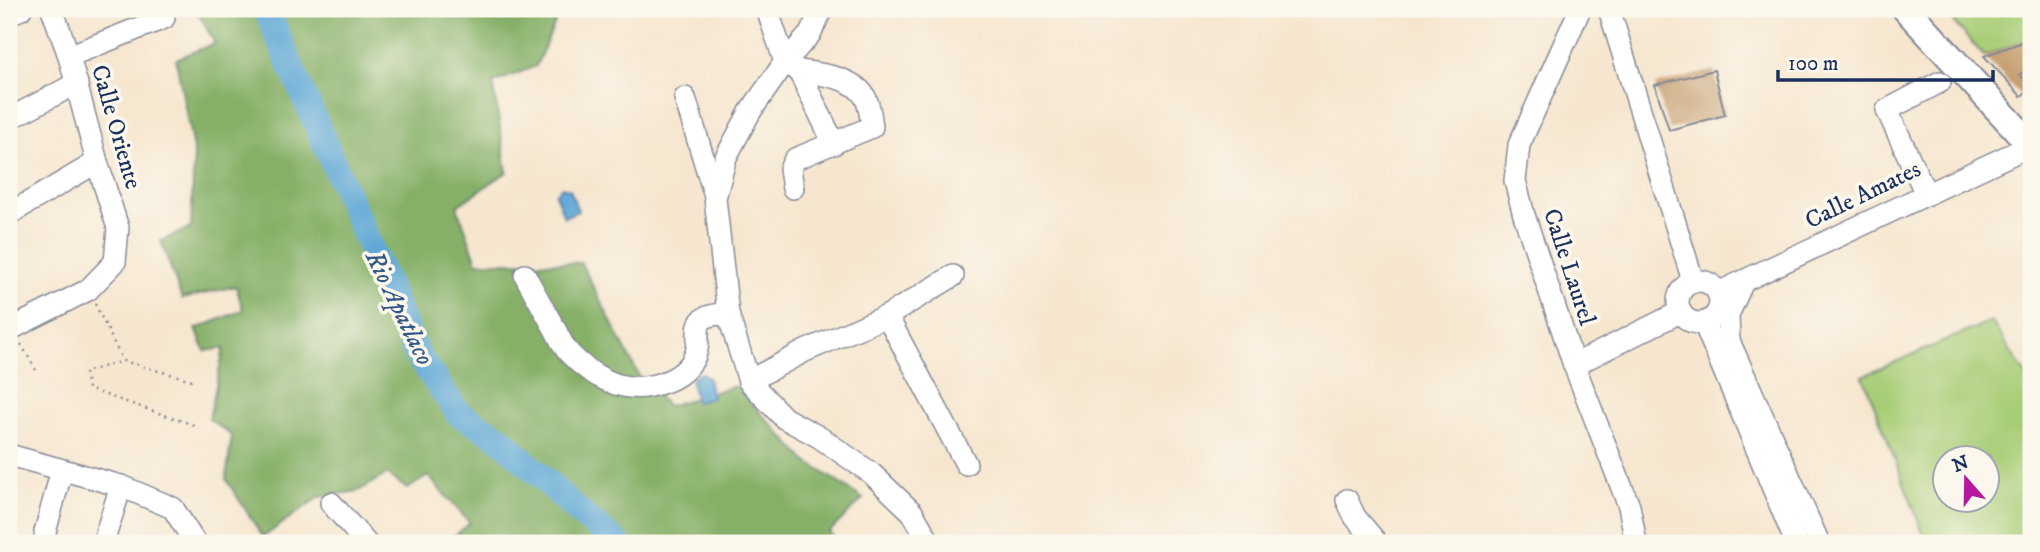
<svg xmlns="http://www.w3.org/2000/svg" width="2040" height="552" font-family="'IM FELL DW Pica',serif">
<rect width="100%" height="100%" fill="#fbf7ec"/>
<filter id="ink" filterUnits="userSpaceOnUse"><feTurbulence type="fractalNoise" baseFrequency=".0143" numOctaves="2"/><feDisplacementMap in="SourceGraphic" scale="14" xChannelSelector="R" yChannelSelector="G"/><feConvolveMatrix kernelMatrix="1 2 1 2 8 2 1 2 1" color-interpolation-filters="sRGB"/></filter>
<filter id="wash" filterUnits="userSpaceOnUse"><feTurbulence type="fractalNoise" baseFrequency=".00686" numOctaves="4" result="noise"/><feDisplacementMap in="SourceGraphic" scale="28" xChannelSelector="R" yChannelSelector="G"/><feGaussianBlur stdDeviation="1.57" result="paint"/><feColorMatrix in="noise" values="0 0 0 0 0 0 0 0 0 0 0 0 0 0 0 0 0 1.4 0 .05"/><feComposite in="paint" operator="in"/></filter>
<g filter="url(#wash)">
<rect width="100%" height="100%" fill="#f6e6cf"/>
<!-- built -->
<path fill="#f7d1c7" d="M2031,69V105L2004,80Z"/>
<!-- green -->
<g fill="#a8cd77" stroke="#627e6a" stroke-width="2" fill-rule="evenodd">
<path d="M1942,9H2031V39L1984,56Z"/>
<path d="M1991,321L2031,383V543H1927L1863,376ZM1946,458H1988V500H1946Z"/>
</g>
<!-- forest -->
<path fill="#86b068" stroke="#507063" stroke-width="2" d="M196,9H561L536,66L493,83L507,172L457,206L477,262L581,263L641,380L668,406L735,386L806,461L863,499L829,532L838,543H446L470,523L428,476L407,489L387,474L358,491L319,497L263,537L226,479L232,436L209,419L224,348L205,351L196,329L243,310L236,286L182,299L161,241L191,228L194,154L176,59L215,43Z"/>
<!-- water -->
<g fill="#5fa8d6" stroke="#3d6c9a" stroke-width="2">
<path d="M561,187L570,189L578,211L564,217L555,194Z"/>
<path d="M702,373L708,378L712,398L696,402L691,381L695,375Z"/>
</g>
<g fill="none" stroke-linecap="round" stroke-linejoin="round">
<!-- river -->
<path stroke="#5fa8d6" stroke-width="26" d="M266,9L417,355L459,414L499,437L581,514L617,543"/>
</g>
<g id="blocks">
<!-- building -->
<g fill="#c49d6f">
<path d="M2031,39V69L2020,74L2031,89L2021,96L1984,56Z"/>
<path d="M1714,70L1725,115L1669,130L1655,85Z"/>
</g>
</g>
</g>
<g filter="url(#ink)">
<use href="#blocks" fill-opacity="0" stroke="#888a96" stroke-width="2"/>
<g fill="none" stroke-linecap="round" stroke-linejoin="round">
<!-- minor casing -->
<g stroke="#888a96" stroke-width="24">
<g id="minor">
<path d="M767,9L785,62L799,71L834,144"/>
<path d="M822,9L810,34L785,62L750,112L726,157L715,198L728,314L749,381L784,418L819,437L871,473L912,512L930,543"/>
<path d="M1580,9L1519,145L1515,181L1524,215L1574,365L1629,506L1636,543"/>
<path d="M1609,9L1693,281"/>
<path d="M9,14L21,9"/>
<path d="M69,56L164,18"/>
<path d="M685,98L715,196"/>
<path d="M9,119L77,83"/>
<path d="M793,188L790,169L795,159L872,127C871,119 870,107 866,99C856,77 820,74 799,71"/>
<path d="M1926,194L1887,110L1940,82"/>
<path d="M9,214L97,162"/>
<path d="M525,275C535,294 546,313 556,331C560,339 564,348 570,354C590,375 621,393 650,386C666,383 681,377 691,363C709,338 680,314 728,314"/>
<circle cx="1699" cy="302" r="21"/>
<path d="M1743,282L1728,315L1729,341L1819,543"/>
<path d="M1718,293L2031,145"/>
<path d="M887,316L966,464"/>
<path d="M1704,323L1796,543"/>
<path d="M9,330L88,290L115,262L118,228L97,162L69,56L52,9"/>
<path d="M1574,365L1680,312"/>
<path d="M749,381L805,351L887,316L953,276"/>
<path d="M9,455L121,486L173,508L195,543"/>
<path d="M1347,500L1355,517L1377,543"/>
<path d="M331,503L366,543"/>
<path d="M45,532L62,470"/>
<path d="M103,543L121,486"/>
</g>
</g>
<!-- major casing -->
<g stroke="#888a96" stroke-width="30">
<path id="major" d="M1906,9L2031,145"/>
</g>
<!-- path -->
<g stroke="#888a96" stroke-width="2.5" stroke-dasharray="2 5" stroke-linecap="butt">
<path d="M95,304L123,361"/>
<path d="M21,344L36,370"/>
<path d="M192,380L123,361L85,372L88,389L197,426"/>
</g>
<!-- minor -->
<use href="#minor" stroke="#fff" stroke-width="21"/>
<!-- major -->
<use href="#major" stroke="#fff" stroke-width="26"/>
</g>
</g>
<g text-anchor="middle" dominant-baseline="central" stroke-width="7" stroke-linejoin="round" paint-order="stroke">
<!-- street labels -->
<g font-size="24" fill="#1b2f5e" stroke="#fbf7ec">
<text transform="translate(116 127) rotate(74)">Calle Oriente</text>
<text transform="translate(1863 195) rotate(-26)">Calle Amates</text>
<text transform="translate(1569 267) rotate(72)">Calle Laurel</text>
</g>
<!-- water labels -->
<g font-size="26" font-style="italic" fill="#335988" stroke="#fbf7ec">
<text transform="translate(399 308) rotate(64)">Rio Apatlaco</text>
</g>
</g>
<!-- margin -->
<rect width="2040" height="552" fill="none" stroke="#fbf7ec" stroke-width="35"/>
<!-- north arrow -->
<g transform="translate(1966 479) rotate(340)"><circle r="33" fill="#fbf7ec" stroke="#a1a7b3" stroke-width="2"/>
<path d="M0-5L12 26L0 18L-12 26Z" fill="#b5179e"/>
<text y="-10" font-size="19" font-weight="bold" text-anchor="middle" fill="#1b2f5e">N</text>
</g>
<!-- scale -->
<path d="M1778 70v10h215v-10" fill="none" stroke="#1b2f5e" stroke-width="3.5"/>
<text x="1788" y="70" font-size="21" fill="#1b2f5e" stroke="#fbf7ec" stroke-width="5" paint-order="stroke">100 m</text>
</svg>
